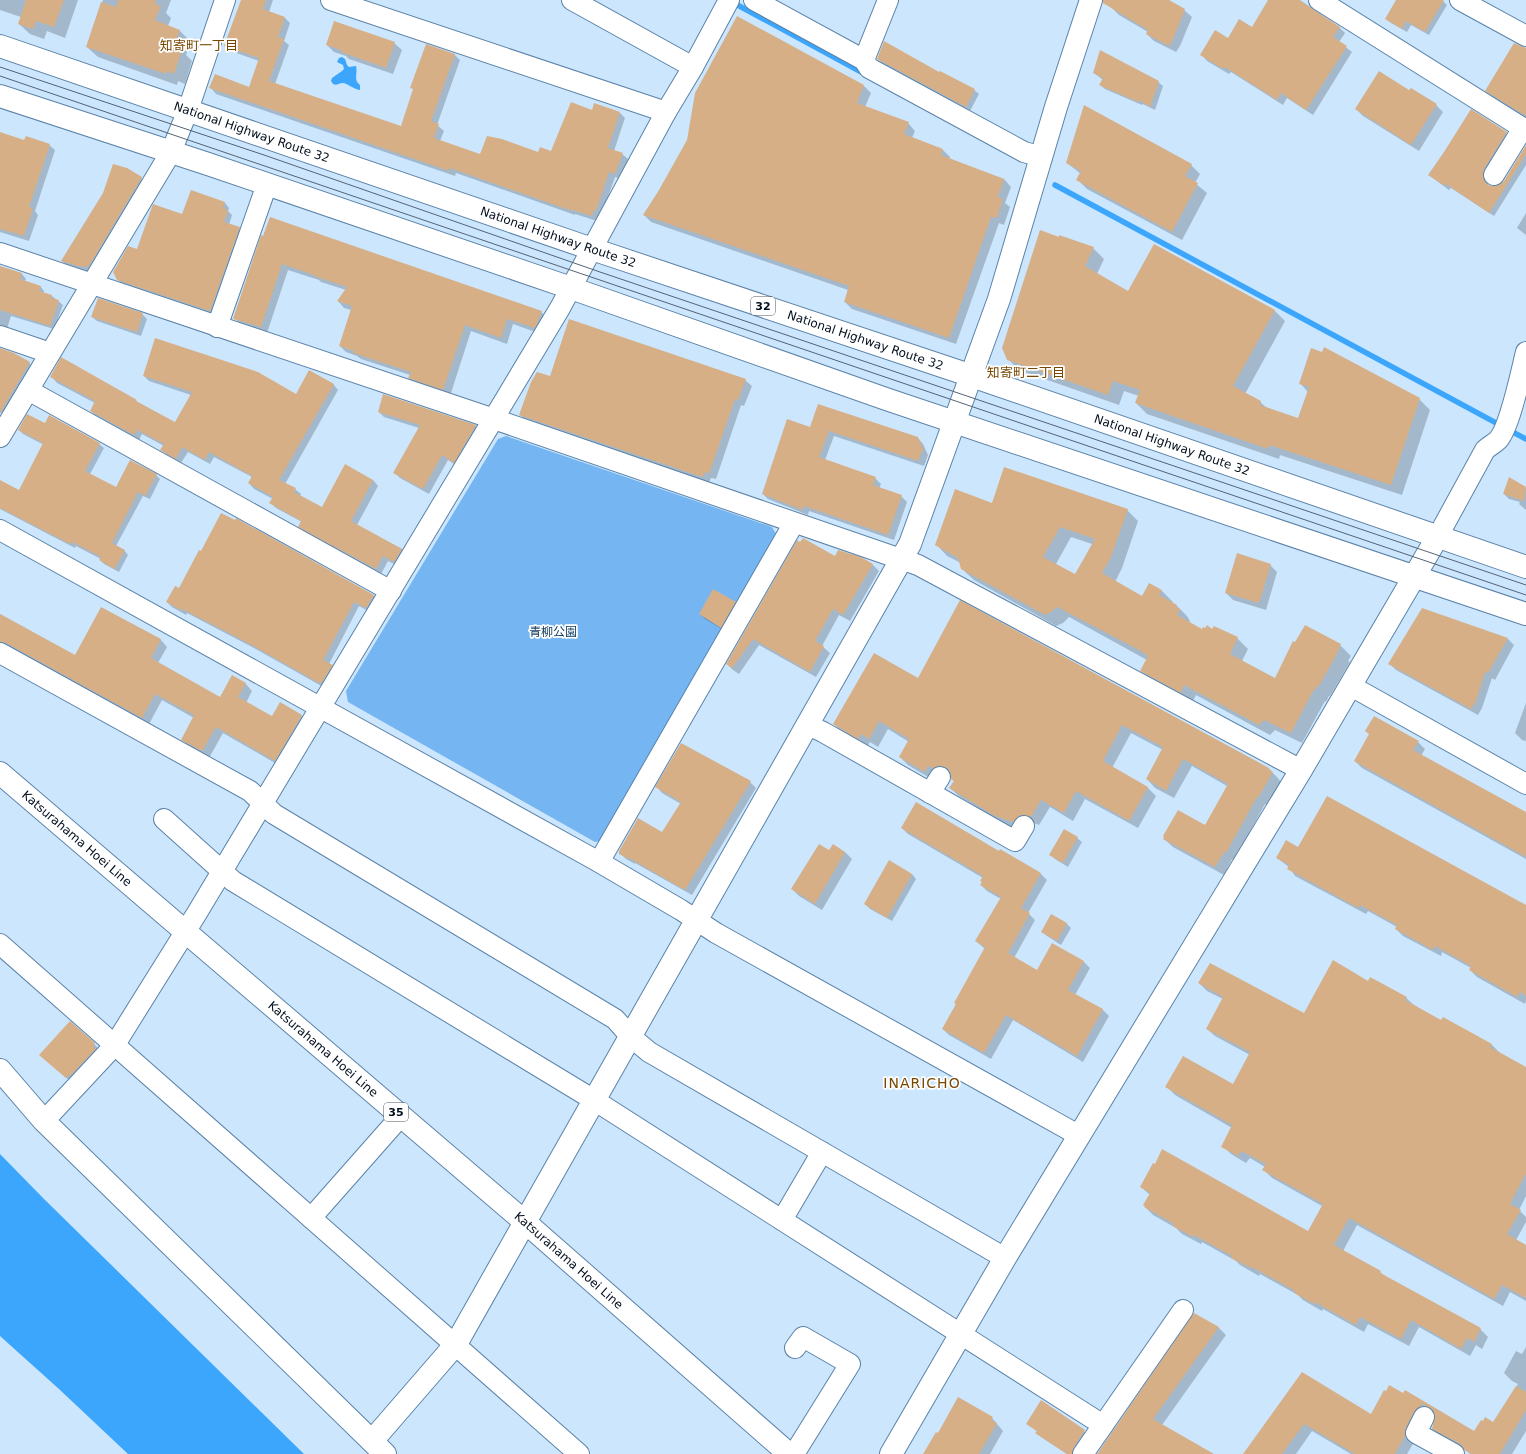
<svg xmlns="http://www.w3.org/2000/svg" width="1526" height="1454" font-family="'DejaVu Sans','Noto Sans JP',sans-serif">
<rect width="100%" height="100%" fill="#cce6fe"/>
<!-- green -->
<path fill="#75b6f2" d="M506,436L772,527L778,537L604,840L595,842L348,702L346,691L498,439Z"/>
<!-- water -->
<g fill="#3ba6fc">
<path d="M342,57L345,59L347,65L349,67L356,66C358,73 353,80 360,85V90C353,89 347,83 343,83C339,83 337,86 333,84L331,81L332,78L342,71L344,69L343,65L337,62L339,58Z"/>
<path d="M0,1154L44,1199L304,1454H128L59,1389L0,1336Z"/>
</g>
<!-- shadow -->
<g fill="#0003" fill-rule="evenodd">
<path d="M0,0H78L65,38L47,31L44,39L30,34L19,24L21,17L0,10Z"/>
<path d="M103,0H171L166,13L171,18L168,26L180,31L190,41L186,55L192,61L185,84L178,81L177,85L98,57L87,47Z"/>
<path d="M242,0H273L269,12L285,18L290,23L284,41L289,45L275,84L401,127L454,54L460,60L437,125L444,131L440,141L481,155L552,152L593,111L619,112L625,118L614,151L622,154L628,159L621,179L615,177L601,216L597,221L575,214V215L456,173L455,176L216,94L211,88H250L259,61L231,51L225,45Z"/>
<path d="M1115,0H1167L1184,10L1192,17L1180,46L1176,52L1154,41L1147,34L1148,32L1119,15L1112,8Z"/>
<path d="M1269,0H1300L1339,27L1345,33L1339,42L1352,52L1313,115L1287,98L1283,105L1231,72L1229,74L1207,61L1202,55L1228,39L1252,28Z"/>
<path d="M1397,0H1442L1447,5L1429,35L1411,25L1407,32L1391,23L1386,19Z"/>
<path d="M394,43L402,50L393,74L349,59L346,56L334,52L327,45Z"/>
<path d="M1526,50V118L1493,97L1486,91Z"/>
<path d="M878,59L939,73L940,72L974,90L979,94L970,111L882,63Z"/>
<path d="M1094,73L1158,82L1163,86L1155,110L1143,104L1142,105L1105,89L1100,85L1103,80Z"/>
<path d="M863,85L871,93L865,107L908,123L915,131L912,138L943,150L950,157L949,159L1004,179L1011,187L1005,203L1010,207L1004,225L999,223L956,344L852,309L845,302L848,290L651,222L644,215Z"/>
<path d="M1411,90L1436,105L1443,112L1419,151L1363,116L1356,109L1410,92Z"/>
<path d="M0,133L25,141L49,145L55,150L35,211L38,215L29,241L0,232Z"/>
<path d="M1506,133L1510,137L1486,180L1488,186L1494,188L1500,186L1505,182L1526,147V165L1494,216L1451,188L1449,190L1429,175Z"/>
<path d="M1067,163L1191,165L1200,174L1195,183L1207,193L1182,240L1087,189L1078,180L1081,174Z"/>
<path d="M141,178L145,182L92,269L86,271L66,264L62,261Z"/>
<path d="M191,192L225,203L229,208L228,211L232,215L229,225L239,228L244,233L215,315L122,284L117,279L137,250L183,215Z"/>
<path d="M1526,213V235L1517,228Z"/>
<path d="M262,236L541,312L548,318L541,334L513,324L507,344L471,331L450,396L416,384L409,378L410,375L361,359L357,356L346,352L340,346L351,310L344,308L338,301L346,290L321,282L319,280L288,270L267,333L241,324L234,318Z"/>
<path d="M1093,248L1104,259L1097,274L1129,293L1274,310L1285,321L1245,394L1260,402L1267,408L1299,420L1308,392L1300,383L1419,399L1430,410L1402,495L1280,455L1279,459L1147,414L1136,403L1139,396L1124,391L1119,405L1019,370L1008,359Z"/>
<path d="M0,267L22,274L26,279L25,281L40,286L44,291V293L52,296L63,305L54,329L11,316L7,329L0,330Z"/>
<path d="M142,314L147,319L141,336L97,321L92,317Z"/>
<path d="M0,349L14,354L29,363L34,367L9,410L0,413Z"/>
<path d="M62,359L176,424L191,395L149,381L144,376L296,395L333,384L338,390L285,484L295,489L301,494L300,496L322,508L373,480L378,486L357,525L402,549L407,555L400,567L388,561L381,574L305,532L300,526L302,522L276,508L271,503L273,499L254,489L249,483L252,477L214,457L210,464L188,452L181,463L167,455L162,450L164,446L142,434L139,440L96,416L91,411L95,403L57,383L52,377Z"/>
<path d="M550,377L745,380L752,386L744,406L741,405L716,479L711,478L709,483L527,421L520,415Z"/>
<path d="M384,395L476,426L481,432L460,468L448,460L429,494L400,478L395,473L419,428L384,417L379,412Z"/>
<path d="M45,424L99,444L104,448L90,474L117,488L156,475L160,479L150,499L143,496L116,546L124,550L128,555L119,572L104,564L100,560L101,559L76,546L75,548L0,509V481L19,491L44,445L23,434L19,430Z"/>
<path d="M810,428L918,438L923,444L928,455L924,466L834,436L825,460L875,478L881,484L879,489L901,496L907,502L894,540L809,511L808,515L768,499L763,494Z"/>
<path d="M1510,479L1526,488V510L1519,504L1520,502L1509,499L1504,494Z"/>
<path d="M993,505L1127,510L1138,521L1122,568L1115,582L1143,597L1162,591L1173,602L1172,603L1176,605L1187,616L1190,621L1189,623L1202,630H1213L1237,638L1248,649L1242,661L1276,679L1340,645L1351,656L1348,661L1350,662L1330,696H1329L1326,702L1325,701L1302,743L1275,730L1270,735L1196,695L1192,703L1152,681L1141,670L1147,660L1069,617L1063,623L1056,626L974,580L962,569L961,563L947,556L936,544ZM1071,537L1092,544L1076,576L1056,564Z"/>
<path d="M835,557L860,558L873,565L879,571L850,621L839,615L822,646L830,653L816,677L759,645L739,674L733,670L727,664Z"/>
<path d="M1270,565L1277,572L1266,610L1233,600L1226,593Z"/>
<path d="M180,590L373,595L378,601L372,613L359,606L329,664L337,671L325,688L252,647L187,613L186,615L172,607L167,602Z"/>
<path d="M735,602L739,607L725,631L705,619L700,614Z"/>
<path d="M960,602L1269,769L1277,777L1281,782L1267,805L1265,804L1234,861L1232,859L1224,875L1173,847L1164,839L1206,827L1227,786L1192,766L1174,798L1155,788L1147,779L1163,750L1131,733L1112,768L1148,788L1156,796L1138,828L1085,799L1073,821L1050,807L1039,825L1034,823L1027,824L1022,830L1005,824L959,796L950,788L954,781L951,774L949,773L933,780L908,765L900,757L909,742L888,729L878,747L870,742L867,747L843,733L834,724L918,679Z"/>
<path d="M102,608L161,640L167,647L158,663L221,698L233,677L246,684L252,691L246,703L272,718L280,704L302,716L308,723L282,767L223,733L209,758L189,746L182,739L194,718L162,700L149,724L0,644V614L76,656Z"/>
<path d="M1508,639L1514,645L1495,680L1492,678L1482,708L1478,715L1396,670L1389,663Z"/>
<path d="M1526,703V741L1522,740L1515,733Z"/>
<path d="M1418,742L1425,749L1421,756L1526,813V859L1362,768L1355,761Z"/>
<path d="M750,782L756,788L692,895L635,863V864L626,859L620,853L662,833L681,804L662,793L657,787Z"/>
<path d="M902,828L999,852L1000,850L1041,874L1047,880L1028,913L1035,920L1014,958L1038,971L1052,944L1084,962L1090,968L1075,995L1103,1010L1109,1016L1083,1062L1013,1020L991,1059L949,1035L943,1029L985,949L976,941L1001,899L987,891L981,885L983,878L908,834Z"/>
<path d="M1077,838L1082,842L1068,867L1055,859L1050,854Z"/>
<path d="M1299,848L1526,906V1001L1525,1004L1477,977L1470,970L1471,968L1442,952L1441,956L1403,936L1396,929L1397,927L1368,911L1366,914L1295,876L1289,867L1277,858Z"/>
<path d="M845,852L852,859L822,910L799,896L792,889Z"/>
<path d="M912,874L916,879L892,921L870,909L865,904Z"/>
<path d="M1052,915L1067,924L1071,928L1061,945L1047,936L1042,932Z"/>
<path d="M1369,982L1406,998L1414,1005L1441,1022L1443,1018L1492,1045L1500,1053L1526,1068V1196L1519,1210L1526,1217V1222L1516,1240L1526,1246V1301L1510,1292L1503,1306L1357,1225L1343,1251L1384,1276L1480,1329L1488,1337L1482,1349L1476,1345L1470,1356L1419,1327L1409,1346L1368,1324L1364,1332L1323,1309L1322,1311L1303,1300L1298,1295L1260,1274L1259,1276L1240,1265L1236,1261L1202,1242L1201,1244L1182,1234L1176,1228L1153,1215L1145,1207L1150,1195L1141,1187L1308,1232L1322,1206L1272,1178L1264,1170L1265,1167L1250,1158L1246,1163L1231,1154L1223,1146L1232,1128L1175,1095L1167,1087L1233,1085L1250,1055L1215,1036L1207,1029L1223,999L1207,991L1199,983L1304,1014Z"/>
<path d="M94,1044L99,1049L71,1082L45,1059Z"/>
<path d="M1194,1314L1219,1328L1226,1335L1162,1425L1212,1454H1098Z"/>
<path d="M1526,1347V1431L1512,1454H1470L1467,1451L1441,1437L1433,1429L1436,1414L1432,1411L1413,1436V1444L1407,1454H1351L1312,1431L1296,1454H1244L1302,1374L1371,1415L1403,1395L1405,1391L1474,1433L1494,1423L1518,1384L1512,1381L1504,1373L1516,1351L1522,1354Z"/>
<path d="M1056,1412L1089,1435L1076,1454H1067L1041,1437L1037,1433L1038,1432L1027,1424Z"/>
<path d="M992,1418L1003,1431L990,1454H924L938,1434Z"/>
</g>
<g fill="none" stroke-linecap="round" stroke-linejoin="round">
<!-- stream -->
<g stroke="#3ba6fc" stroke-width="5.5">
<path d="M732,2L865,74"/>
<path d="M1055,185L1526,439"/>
</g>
</g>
<!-- building -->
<g fill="#d7af86" fill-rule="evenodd">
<path d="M26,0H64L54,27L36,21L33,29L18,24Z"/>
<path d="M118,0H156L155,4L161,6L155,20L180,30L174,46L182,50L174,74L167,71L166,74L86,47L101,2L116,7Z"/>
<path d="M241,0H266L263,9L285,17L278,37L284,39L269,81L401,126L413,89L410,88L426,44L455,54L431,121L439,124L434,138L480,154L487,136L502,139L538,152L540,147L551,151L571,102L592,110L594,103L620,112L608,148L623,153L615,174L609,172L596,211L594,210L592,216L569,209V210L450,168L449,171L209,88L215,74L249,87L259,58L224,46Z"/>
<path d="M1103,0H1169L1185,9L1173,39L1169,46L1146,34L1148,30L1103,3Z"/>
<path d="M1268,0H1299L1340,27L1333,37L1347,46L1306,110L1281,93L1277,100L1225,67L1223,69L1200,55L1215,30L1228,38L1239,19L1252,27Z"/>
<path d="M1396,0H1444L1425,32L1406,21L1402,29L1385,19Z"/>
<path d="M737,16L864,85L857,103L909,122L904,134L943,149L941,155L1004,179L998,197L1003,199L997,218L991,217L949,338L844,302L849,286L643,215L659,190L687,140L695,93Z"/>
<path d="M334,21L395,42L386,68L341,52V50L326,45Z"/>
<path d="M884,41L939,72L940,71L975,89L966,107L877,59Z"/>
<path d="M1514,43L1526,48V116L1485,91Z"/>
<path d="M1100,50L1159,81L1150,107L1139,100L1138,102L1099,85L1103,78L1093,73Z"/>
<path d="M1379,71L1409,90L1411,88L1437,104L1411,145L1355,109Z"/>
<path d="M1084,105L1192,164L1185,176L1198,183L1172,232L1076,180L1081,171L1066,163Z"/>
<path d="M1471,109L1507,132L1484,169L1483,175L1484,180L1488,185L1494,186L1499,185L1504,181L1526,145V154L1489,213L1446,184L1445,186L1428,175L1444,152Z"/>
<path d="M0,132L24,140L26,136L50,144L29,207L33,208L24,236L0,229Z"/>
<path d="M113,164L127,168L142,177L89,266L81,267L61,261L103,193Z"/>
<path d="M191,190L225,202L223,208L228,210L224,222L240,227L210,311L117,280L113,272L128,246L137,249L153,204L182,214Z"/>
<path d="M270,217L542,311L537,324L535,328L507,319L501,338L465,325L443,390L408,378L411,372L353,353L354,351L339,346L352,306L337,301L347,287L314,276V275L282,264L261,327L233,319L261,235L263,236Z"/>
<path d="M1040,230L1059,237V235L1094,247L1085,266L1128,291L1154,244L1275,310L1233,386L1261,401L1260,405L1298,418L1309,387L1299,384L1311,348L1322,352L1324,347L1420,398L1391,485L1269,445L1268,449L1135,403L1140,390L1113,381L1108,395L1007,360L1002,348Z"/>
<path d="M0,266L22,273L20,279L41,286L39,291L52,295L51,298L59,300L50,326L0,310Z"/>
<path d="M98,298L143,313L137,332L91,317Z"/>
<path d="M569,319L746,379L738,400L735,399L709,474L705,472L702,477L519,415L531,382L537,372L550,376Z"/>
<path d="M155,338L258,372L296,394L309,370L334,384L279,480L296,488L294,492L322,507L345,464L373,480L351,521L402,549L394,562L383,556L376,569L298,527L301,521L269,503L273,497L248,483L252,476L209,452L205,460L182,447L176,459L160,450L164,444L137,430L134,435L90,411L95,401L50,377L61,357L137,400L136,401L175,422L192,392L143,376Z"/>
<path d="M0,348L14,353L30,362L0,413Z"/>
<path d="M383,394L476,425L454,463L442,455L423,489L393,473L420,425L378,412Z"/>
<path d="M818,404L918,437L923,449L918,461L829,431L819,457L876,477L873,485L902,495L888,535L804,506L802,510L762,494L787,419L810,427Z"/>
<path d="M27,414L45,423L49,415L100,443L85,471L116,487L130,460L157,474L145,496L138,492L112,543L125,550L114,569L99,560L101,557L72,542L70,544L0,508V480L19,490L43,443L18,430Z"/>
<path d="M1004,467L1128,509L1111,557L1102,573L1142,596L1149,583L1162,590L1159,595L1177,605L1176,607L1180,609L1177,615L1202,629L1203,627L1205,628L1207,625L1212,629L1214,626L1238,637L1230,654L1275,678L1293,641L1295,642L1305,625L1341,644L1338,650H1339L1319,686L1318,685L1314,691H1313L1291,733L1264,720L1259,725L1184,685L1181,693L1140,671L1148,656L1141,651L1057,607L1051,612L1045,615L961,569L958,558L935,545L955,489L992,503ZM1060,527L1095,539L1075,574L1043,557Z"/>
<path d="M1509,477L1526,487L1524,501L1503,494Z"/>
<path d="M221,513L235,520L236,518L374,595L366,608L354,602L323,660L333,665L322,682L319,683L246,642L182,609L181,610L166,602L175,586L179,588L199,550L201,551Z"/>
<path d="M803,538L835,556L838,550L861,557L873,564L843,615L833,609L815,641L824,646L810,672L753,639L732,668L726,664L797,540L800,542Z"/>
<path d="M1237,553L1271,564L1259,603L1225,593Z"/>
<path d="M713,589L736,602L721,628L699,614Z"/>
<path d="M960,600L1269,768V769L1273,772L1258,798L1257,797L1226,853L1224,852L1215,867L1163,839L1164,837L1163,836L1178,810L1205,825L1228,784L1183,759L1166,791L1146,779L1163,747L1122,725L1103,761L1148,787L1129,821L1076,791L1064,813L1041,800L1031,817L1025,815L1019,816L1013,822L995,816L949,788L954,781L951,779L950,771L946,767L940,766L933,768L928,766L925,772L899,757L909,739L879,721L869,739L861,734L858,739L833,724L874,653L918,678Z"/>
<path d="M101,607L161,639L151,658L220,697L232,675L246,683L238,697L272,716L280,702L302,715L275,761L216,727L202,751L181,740L194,715L155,694L142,718L6,643L0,642V614L75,655Z"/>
<path d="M1422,608L1508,638L1488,673L1485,672L1476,701L1471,709L1388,664Z"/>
<path d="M1374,716L1419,741L1413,750L1526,812V857L1354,761L1369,734L1365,731Z"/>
<path d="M681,743L751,781L685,890L629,858V859L619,854V851L638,818L662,832L681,802L655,787Z"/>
<path d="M1327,796L1526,905V996L1520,992L1517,997L1469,970L1471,966L1435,946L1433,950L1395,929L1397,925L1360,905L1358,908L1287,869L1289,865L1276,858L1286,840L1298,847Z"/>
<path d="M916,802L999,851L1000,849L1041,873L1021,908L1030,913L1008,953L1037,970L1052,943L1084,961L1068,990L1103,1009L1077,1056L1006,1015L984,1053L942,1029L956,1004L954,1003L985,947L975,941L1001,897L980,885L982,882L980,881L983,876L901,828Z"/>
<path d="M1064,829L1078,837L1063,863L1049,855Z"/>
<path d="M819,844L829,850L833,844L845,852L815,904L791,889Z"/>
<path d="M889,860L912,874L887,918L864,904Z"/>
<path d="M1051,914L1067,923L1057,941L1041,932Z"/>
<path d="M1333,960L1368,981L1370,977L1407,997L1405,1000L1441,1020L1443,1017L1492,1044L1490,1047L1526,1067V1173L1510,1204L1521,1210L1507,1234L1526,1245V1298L1502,1285L1494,1299L1349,1218L1334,1245L1381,1271L1380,1272L1384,1275L1481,1328L1474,1342L1467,1338L1461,1349L1411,1320L1401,1339L1360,1317L1356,1325L1315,1302L1314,1304L1294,1293L1295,1291L1252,1267L1251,1268L1231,1258L1232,1256L1194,1235L1193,1237L1173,1226L1174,1224L1144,1207L1145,1206L1143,1205L1150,1193L1140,1187L1153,1163L1155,1164L1162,1149L1308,1231L1323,1204L1262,1170L1266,1164L1241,1151L1238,1156L1221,1147L1232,1125L1165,1087L1183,1056L1233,1084L1250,1052L1206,1029L1223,997L1198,983L1210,963L1304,1013Z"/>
<path d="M70,1021L95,1043L93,1047L96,1049L70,1076L69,1075L66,1078L39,1055Z"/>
<path d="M1194,1313L1219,1327L1153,1419L1214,1454H1097Z"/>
<path d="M1302,1372L1371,1414L1384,1390L1386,1391L1389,1385L1403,1393L1405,1390L1474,1431L1481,1420L1483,1421L1485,1417L1493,1422L1516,1386L1526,1392V1410L1500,1454H1472L1464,1450L1460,1444L1432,1429L1435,1416L1433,1410L1429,1407L1425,1406L1424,1403L1414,1412L1406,1428L1405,1436L1395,1454H1355L1304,1424L1282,1454H1243Z"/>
<path d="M958,1397L993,1417L991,1420L997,1423L979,1454H923L936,1432L938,1433Z"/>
<path d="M1041,1400L1085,1430L1074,1447L1072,1454H1067L1035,1433L1037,1431L1026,1424Z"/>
</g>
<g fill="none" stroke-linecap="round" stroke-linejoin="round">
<!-- minor casing -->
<g stroke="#5b83a8" stroke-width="22">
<g id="minor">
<path d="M331,0L666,112"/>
<path d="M572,0L693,67"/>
<path d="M754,0L864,60L869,68L1024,152L1042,157"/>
<path d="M1319,0L1526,130"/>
<path d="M1460,0L1526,36"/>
<path d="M864,60L888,0"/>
<path d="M1494,175L1523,128"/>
<path d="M0,253L494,419L918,565L1301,770"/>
<path d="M217,327L267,184"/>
<path d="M0,336L50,353"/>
<path d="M28,390L391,591"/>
<path d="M0,437L171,152L188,110L225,0"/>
<path d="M0,530L599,862L681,910L716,933L1080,1136"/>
<path d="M1438,536L1485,450C1489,446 1494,444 1498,440C1510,427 1521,372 1526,352"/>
<path d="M0,653L250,791L274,814L615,1019L630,1036L649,1052L1005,1258"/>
<path d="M1351,686L1526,784"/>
<path d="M808,725L823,732L1015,841L1024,826"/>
<path d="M930,793L940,777"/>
<path d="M164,819L233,881L594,1100L1103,1425"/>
<path d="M599,862L794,523"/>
<path d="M0,944C192,1115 387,1283 579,1454"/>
<path d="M44,1121L114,1046L197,913L560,308L666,112L693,67L729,0"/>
<path d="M311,1218L401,1116"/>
<path d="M782,1220L822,1152"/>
<path d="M1424,1417L1416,1433L1454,1454"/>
<path d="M794,1454L850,1364L803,1337L795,1348"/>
<path d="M1083,1454L1183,1310"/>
</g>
</g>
<!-- tertiary casing -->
<g stroke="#5b83a8" stroke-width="24">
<g id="tertiary">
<path d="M0,1070L44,1121L385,1454"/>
<path d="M372,1441L456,1344L525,1222L910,544L999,299L1056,107L1091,0"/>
<path d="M891,1454L1005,1258L1301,770L1438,536"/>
</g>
</g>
<!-- primary casing -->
<g stroke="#5b83a8" stroke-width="24">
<g id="primary">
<path id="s1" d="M0,773L525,1222L789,1454"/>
</g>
</g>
<!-- trunk casing -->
<g stroke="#5b83a8" stroke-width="24">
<g id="trunk">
<path id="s2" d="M0,46L592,249L972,376L1526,567"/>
<path d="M0,96L208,164L571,288L886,399L1526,614"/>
</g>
</g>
<!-- minor -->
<use href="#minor" stroke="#fff" stroke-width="20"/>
<!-- tertiary -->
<use href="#tertiary" stroke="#fff" stroke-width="22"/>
<!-- primary -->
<use href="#primary" stroke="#fff" stroke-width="22"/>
<!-- trunk -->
<use href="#trunk" stroke="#fff" stroke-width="22"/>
<!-- tram -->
<g stroke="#536476" stroke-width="1">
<path d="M0,67L264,155L600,272L1526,585"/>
<path d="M0,76L1526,595"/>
</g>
</g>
<g text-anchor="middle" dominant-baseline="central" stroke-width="3.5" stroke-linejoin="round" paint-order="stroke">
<!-- shield labels -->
<g fill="#fff" stroke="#4e5660" stroke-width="1">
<rect x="751" y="297" width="24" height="18" rx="3"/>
<rect x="384" y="1103" width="24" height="18" rx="3"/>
</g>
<g font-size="11" font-weight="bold" fill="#020e1c">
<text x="763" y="306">32</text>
<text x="396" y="1112">35</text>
</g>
<!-- street labels -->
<g font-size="12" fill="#020e1c" stroke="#fff">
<text stroke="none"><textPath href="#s2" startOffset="266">National Highway Route 32</textPath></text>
<text stroke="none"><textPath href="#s2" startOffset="590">National Highway Route 32</textPath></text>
<text stroke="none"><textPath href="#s2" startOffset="914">National Highway Route 32</textPath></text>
<text stroke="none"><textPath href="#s2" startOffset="1238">National Highway Route 32</textPath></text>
<text stroke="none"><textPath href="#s1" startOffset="101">Katsurahama Hoei Line</textPath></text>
<text stroke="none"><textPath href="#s1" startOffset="425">Katsurahama Hoei Line</textPath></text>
<text stroke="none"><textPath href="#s1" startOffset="749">Katsurahama Hoei Line</textPath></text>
</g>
<!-- park labels -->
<g font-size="12" fill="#143e60" stroke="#fff">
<text x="553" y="632">青柳公園</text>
</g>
<!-- neighbourhood labels -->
<g font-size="13" fill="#784700" stroke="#fff">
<text x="199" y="45">知寄町一丁目</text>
<text x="1026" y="372">知寄町二丁目</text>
</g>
<!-- quarter labels -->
<g font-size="14" letter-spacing="1" fill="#784700" stroke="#fff">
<text x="922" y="1083">INARICHO</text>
</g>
</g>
</svg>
